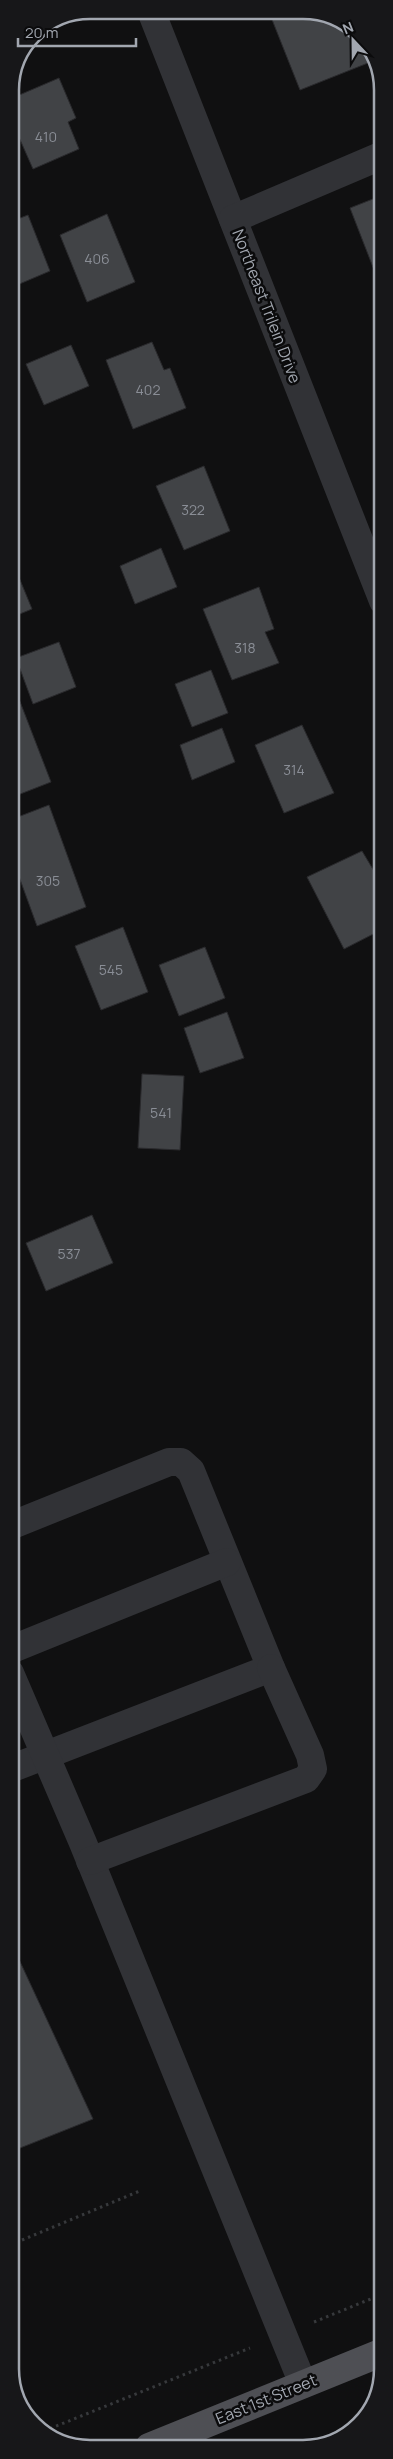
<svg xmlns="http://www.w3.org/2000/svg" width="393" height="2459" font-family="Manrope,sans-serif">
<rect width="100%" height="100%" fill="#101011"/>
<!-- building -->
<g fill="#414346" stroke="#2a2a2d">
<path d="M269,12L324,13L363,37L373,61L300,90Z"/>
<path d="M59,78L76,118L68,122L79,149L33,169L10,117V99Z"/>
<path d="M383,195V293L350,208Z"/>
<path d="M107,214L135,282L87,302L60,235Z"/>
<path d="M28,215L50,271L10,288V222Z"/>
<path d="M152,342L164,370L170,368L186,408L133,429L106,360Z"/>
<path d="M71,345L89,386L44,405L26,364Z"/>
<path d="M204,466L230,531L184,550L156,486Z"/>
<path d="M161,548L177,587L135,604L120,566Z"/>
<path d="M18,575L32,609L10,618V578Z"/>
<path d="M259,587L274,629L265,632L279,663L232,680L203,609Z"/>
<path d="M59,642L76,687L33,704L16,658Z"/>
<path d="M211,670L228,713L192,727L175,684Z"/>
<path d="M19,699L51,782L10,798V703Z"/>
<path d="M302,725L334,793L284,813L255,745Z"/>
<path d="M222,728L235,762L192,780L180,745Z"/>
<path d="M49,805L86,907L37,926L10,852V820Z"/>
<path d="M362,851L383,886V929L344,949L307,877Z"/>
<path d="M123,927L148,992L101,1010L75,946Z"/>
<path d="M205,947L225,998L179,1016L159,965Z"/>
<path d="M227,1012L244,1058L200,1073L184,1028Z"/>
<path d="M383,1012V1026L377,1016Z"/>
<path d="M142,1074L184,1076L180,1150L138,1148Z"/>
<path d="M383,1111V1132L373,1118Z"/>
<path d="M92,1215L113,1263L46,1291L26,1243Z"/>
<path d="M10,1940L93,2119L10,2152Z"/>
</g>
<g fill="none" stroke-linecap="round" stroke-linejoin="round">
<!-- path -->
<g stroke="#37393c" stroke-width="3" stroke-dasharray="2.5 4" stroke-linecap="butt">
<path d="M10,2245L142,2190"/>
<path d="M314,2322L383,2294"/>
<path d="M44,2431L250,2348"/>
</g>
<!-- minor -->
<g stroke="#313236" stroke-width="28">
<path d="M151,11L383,601"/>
<path d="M233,219L383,155"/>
<path d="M10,1526L169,1462H181L191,1471L271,1668L10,1769"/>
<path d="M10,1650L227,1562"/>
<path d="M10,1673L83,1843L303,2384"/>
<path d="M90,1861L306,1779L313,1769L310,1755L271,1668"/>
</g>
<!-- major -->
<path stroke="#4e4f54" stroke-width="28" d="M149,2447L383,2352"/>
</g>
<g text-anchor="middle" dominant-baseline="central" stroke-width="5" stroke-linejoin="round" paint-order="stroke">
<!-- number labels -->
<g font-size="14" fill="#8a8e96">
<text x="46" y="136">410</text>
<text x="97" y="258">406</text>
<text x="148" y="389">402</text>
<text x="193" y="509">322</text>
<text x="245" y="647">318</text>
<text x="294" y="769">314</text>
<text x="48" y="880">305</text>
<text x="111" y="969">545</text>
<text x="161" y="1112">541</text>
<text x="69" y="1253">537</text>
</g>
<!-- street labels -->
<g font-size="16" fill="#a2a7b0" stroke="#0b0b0c">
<text transform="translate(267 306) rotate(69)">Northeast Trilein Drive</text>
<text transform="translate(266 2399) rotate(-22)">East 1st Street</text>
</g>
</g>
<!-- crop -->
<path d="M0 0H393V2459H0ZM90 19H303A71 71 0 0 1 374 90V2369A71 71 0 0 1 303 2440H90A71 71 0 0 1 19 2369V90A71 71 0 0 1 90 19Z" fill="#171719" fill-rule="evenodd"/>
<path fill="none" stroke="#a2a7b0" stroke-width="2.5" d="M90 19H303A71 71 0 0 1 374 90V2369A71 71 0 0 1 303 2440H90A71 71 0 0 1 19 2369V90A71 71 0 0 1 90 19Z"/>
<!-- north arrow -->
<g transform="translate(353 40) rotate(338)" stroke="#0b0b0c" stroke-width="4" paint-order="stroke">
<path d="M0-4L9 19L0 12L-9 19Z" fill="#a2a7b0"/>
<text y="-8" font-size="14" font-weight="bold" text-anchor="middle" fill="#a2a7b0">N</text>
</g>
<!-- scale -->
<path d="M18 38v8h118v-8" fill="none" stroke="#a2a7b0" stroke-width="2.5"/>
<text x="25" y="38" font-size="15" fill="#a2a7b0" stroke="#0b0b0c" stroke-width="4" paint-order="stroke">20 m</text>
</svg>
